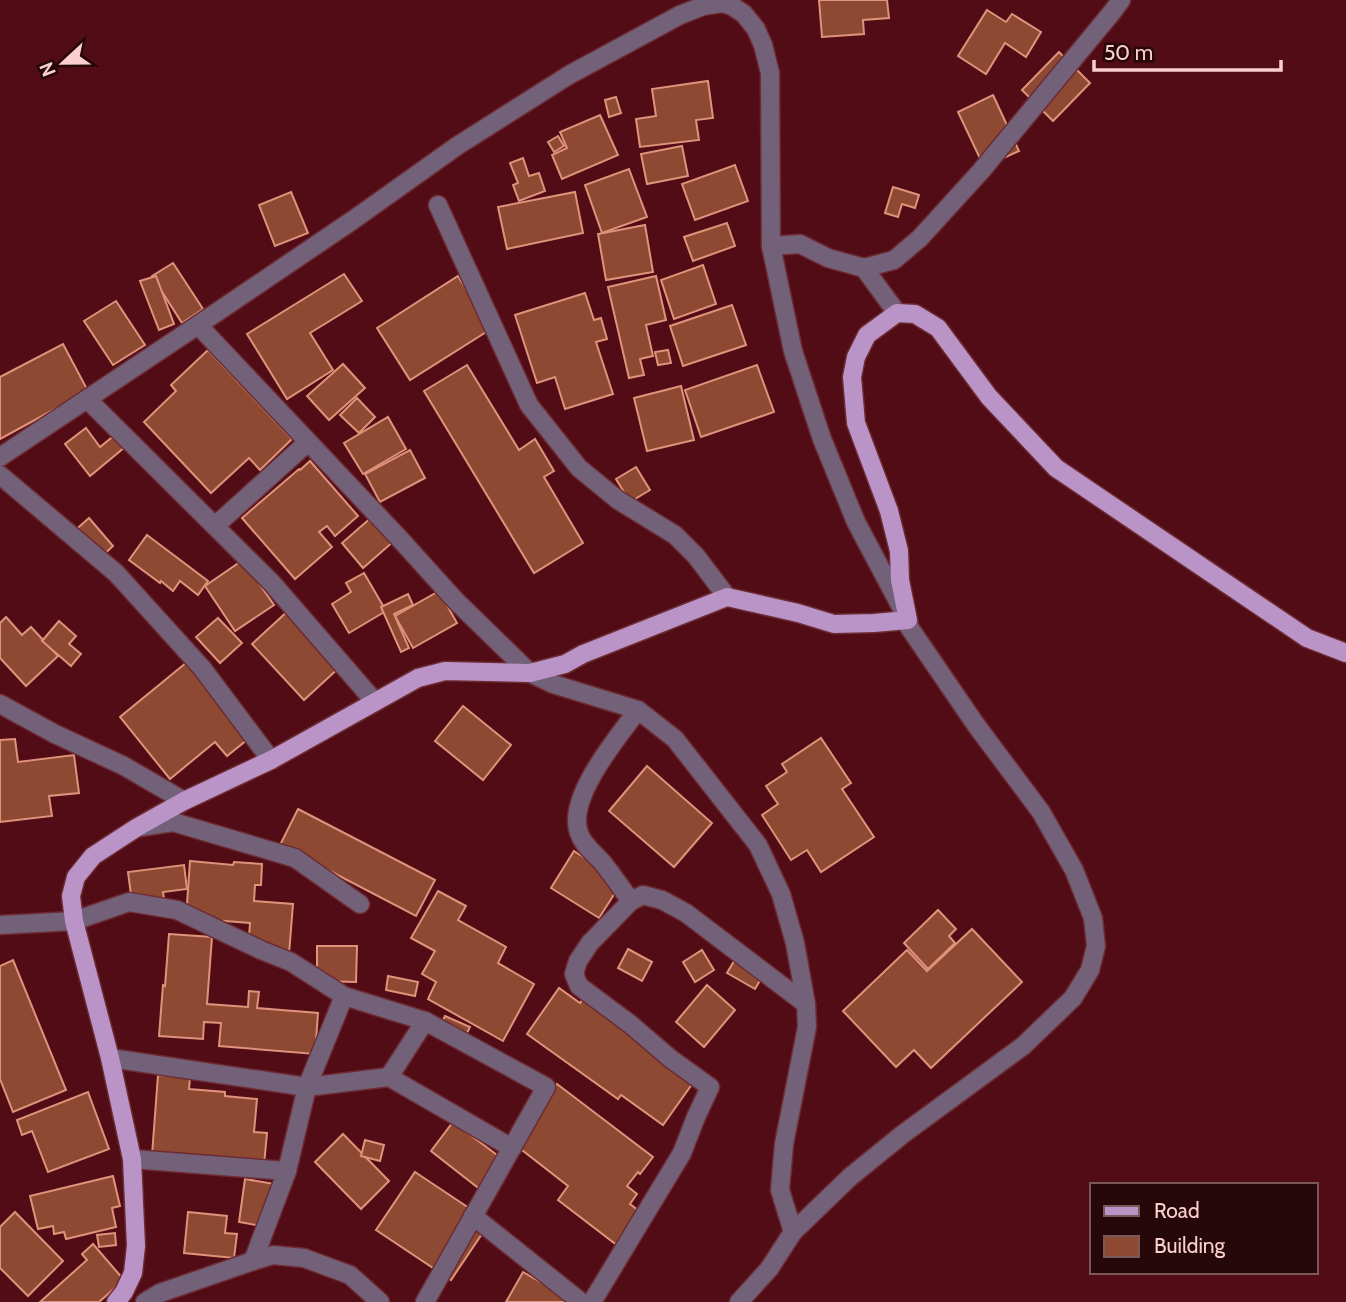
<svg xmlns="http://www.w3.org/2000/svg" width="1346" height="1302" font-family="Cabin,sans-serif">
<rect width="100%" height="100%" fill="#520c16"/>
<!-- building -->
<g fill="#8d4932" stroke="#df937a" stroke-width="2">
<path d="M819,0H887L889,18L863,20L864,34L822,37Z"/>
<path d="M987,10L1006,22L1012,14L1041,32L1026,57L1005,43L986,74L958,56Z"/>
<path d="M1059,52L1090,83L1053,121L1022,90Z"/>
<path d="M708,81L713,118L696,120L699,140L640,147L636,119L656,116L652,89Z"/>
<path d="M993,95L1019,151L984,167L958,112Z"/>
<path d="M616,97L621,113L609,117L605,100Z"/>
<path d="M600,115L618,155L562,179L552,155L567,148L560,132Z"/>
<path d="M558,136L564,146L554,152L548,142Z"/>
<path d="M682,146L688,176L647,184L641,154Z"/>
<path d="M523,158L529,176L539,173L545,191L519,201L513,185L518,183L510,163Z"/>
<path d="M735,165L748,201L695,220L682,184Z"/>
<path d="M629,169L647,217L602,233L585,185Z"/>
<path d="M893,187L919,195L915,208L902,204L898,217L885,213Z"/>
<path d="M291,192L308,233L275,246L259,205Z"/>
<path d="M575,192L583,233L507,249L498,207Z"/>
<path d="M727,223L735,246L693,261L684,237Z"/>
<path d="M645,225L653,272L606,280L598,234Z"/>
<path d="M173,263L203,309L182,323L152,276Z"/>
<path d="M703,265L716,304L674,319L661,280Z"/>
<path d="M344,274L362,301L310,333L333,370L287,399L247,334Z"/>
<path d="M156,276L174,324L159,330L140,281Z"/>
<path d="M458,276L491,329L410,380L377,328Z"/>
<path d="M656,276L666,320L646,325L653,356L640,359L644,375L629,378L608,287Z"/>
<path d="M585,293L594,320L601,318L607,339L596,342L613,394L565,409L555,377L537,383L515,315Z"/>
<path d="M116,301L145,345L113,365L84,321Z"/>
<path d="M732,305L746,345L683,366L670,326Z"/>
<path d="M63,344L88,391L0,439V377Z"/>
<path d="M208,350L292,439L260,470L249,458L211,493L144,422L176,391L171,385Z"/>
<path d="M668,350L671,363L658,365L655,352Z"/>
<path d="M343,364L365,388L329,420L307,396Z"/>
<path d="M467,365L519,450L535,439L554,471L544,477L583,543L534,573L424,391Z"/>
<path d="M757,365L774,412L701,437L685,390Z"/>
<path d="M681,386L694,440L647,451L634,398Z"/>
<path d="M357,398L375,417L359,433L340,415Z"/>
<path d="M388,417L406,449L363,474L344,443Z"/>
<path d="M86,428L100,447L116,434L125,447L90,476L65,444Z"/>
<path d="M410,450L425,478L380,502L365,474Z"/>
<path d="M310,461L358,516L335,536L327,526L319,532L332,547L295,579L242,518L299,469L300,470Z"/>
<path d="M636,467L650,490L630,502L616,479Z"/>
<path d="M373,516L394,541L363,568L342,543Z"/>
<path d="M89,518L113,546L97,561L72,533Z"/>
<path d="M147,535L208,581L198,595L180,581L173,591L161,581L160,583L129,560Z"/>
<path d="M243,560L274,605L235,631L205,586Z"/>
<path d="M364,573L386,611L349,633L332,604L351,592L346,583Z"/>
<path d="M439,591L457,623L413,648L395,616Z"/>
<path d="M408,594L413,605L394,614L409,648L401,652L381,607Z"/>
<path d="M289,610L341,666L304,700L252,644Z"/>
<path d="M6,617L22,635L31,627L58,656L26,686L0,658V623Z"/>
<path d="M218,618L242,643L220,663L196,637Z"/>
<path d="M59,621L76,636L69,644L81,654L71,666L42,641Z"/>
<path d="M187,662L258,731L227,756L215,742L170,779L120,717Z"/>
<path d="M463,706L511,745L483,780L435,741Z"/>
<path d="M821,738L851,783L842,789L874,837L821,872L807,850L791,860L762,815L778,804L766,786L787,772L782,764Z"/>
<path d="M15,739L18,762L74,755L79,793L49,796L52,816L0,822V740Z"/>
<path d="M647,766L712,823L674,867L609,811Z"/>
<path d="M298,809L435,880L416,916L280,845Z"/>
<path d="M574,851L622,882L599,918L551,888Z"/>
<path d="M190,861L233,865L234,862L262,864L261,885H255L254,901L293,904L289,954L248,950L250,923L186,918Z"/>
<path d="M184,865L187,889L163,892L165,906L133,910L128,872Z"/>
<path d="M438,891L466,906L458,920L506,947L498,963L534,984L503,1041L428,999L436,982L422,974L435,951L411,938Z"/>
<path d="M938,910L956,929L949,936L955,943L928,969L904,943Z"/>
<path d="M972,929L1022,982L931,1068L914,1050L896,1067L843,1011L907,950L927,971Z"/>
<path d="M169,934L212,937L207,1004L248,1007L249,991L259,992L257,1008L318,1013L315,1054L219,1046L221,1023L204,1022L203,1039L159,1036L163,985L165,986Z"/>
<path d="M317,946H357L356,982L317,981Z"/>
<path d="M628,949L652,962L642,981L618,968Z"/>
<path d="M702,950L714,970L695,982L683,962Z"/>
<path d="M740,951L768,967L755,989L727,973Z"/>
<path d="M13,960L66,1090L13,1112L0,1079V966Z"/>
<path d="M388,976L418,982L415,996L386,990Z"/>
<path d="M707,985L735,1010L704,1047L676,1022Z"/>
<path d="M591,987L695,1080L663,1125L621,1095L618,1099L527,1034L559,988L580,1003Z"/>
<path d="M445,1016L470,1027L464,1039L440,1027Z"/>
<path d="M158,1075L190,1078L189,1089L225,1092V1096L257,1099L254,1132L267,1133L264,1165L152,1155Z"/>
<path d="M557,1084L653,1157L640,1174L638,1172L627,1186L637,1194L630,1204L647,1217L622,1249L558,1200L568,1186L513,1143Z"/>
<path d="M88,1092L109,1149L48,1172L32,1131L22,1135L17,1120Z"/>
<path d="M453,1122L509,1164L486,1194L431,1151Z"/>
<path d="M343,1134L389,1181L361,1209L315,1162Z"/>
<path d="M365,1140L384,1145L380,1161L361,1156Z"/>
<path d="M415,1172L490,1222L451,1280L376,1230Z"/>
<path d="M113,1176L120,1206L112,1208L116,1227L66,1239L64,1232L54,1234L53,1226L38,1229L30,1196Z"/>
<path d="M245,1179L280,1185L273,1228L239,1222Z"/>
<path d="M15,1212L63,1261L28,1296L0,1268V1227Z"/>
<path d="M188,1212L227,1216L225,1233L237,1234L234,1258L184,1253Z"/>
<path d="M115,1233L116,1245L99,1247L97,1235Z"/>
<path d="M93,1244L124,1280L99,1302H40L87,1260L82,1254Z"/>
<path d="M523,1272L575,1302H506Z"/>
</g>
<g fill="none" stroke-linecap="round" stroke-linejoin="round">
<!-- minor casing -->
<g stroke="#6d2b33" stroke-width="21">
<g id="minor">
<path d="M438,205L529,405L579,468L618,500L675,535L696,556L727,597"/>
<path d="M771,246L800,244L828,258L864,268L894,260L920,238L981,171L1113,11L1121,0"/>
<path d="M864,268L897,313"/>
<path d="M198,325L353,220L457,146L569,75L680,15L703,6L722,3L732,6L744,14L756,29L763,45L770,73L771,246L793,351L822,439L856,522L908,620L909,627L976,725L1041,812L1074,870L1093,918L1096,946L1090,970L1073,998L1023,1046L903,1134L850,1177L793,1232L769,1269L739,1302"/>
<path d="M87,399L271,582L375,702"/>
<path d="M0,457L198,325L399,538L456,601L530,673L553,684L638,710L675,739L758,845L781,894L795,943L806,1004L807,1027L784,1144L780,1190L793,1232"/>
<path d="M0,475L116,573L202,668L271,760"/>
<path d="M215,526L308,442"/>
<path d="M0,704L55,734L124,766L184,801"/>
<path d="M140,827L173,822L295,858L360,904"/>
<path d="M631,901C621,888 612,874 602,862C594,853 583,845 579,833C566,798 618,737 638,710"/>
<path d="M0,925L74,921L129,902L177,910L261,950L291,962L344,996L425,1021L546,1087L425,1302"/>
<path d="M110,1058L307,1087L389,1077L512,1148"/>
<path d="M389,1077L425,1021"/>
<path d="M132,1159L287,1171"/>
<path d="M473,1216L581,1302"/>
<path d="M253,1261L287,1171L307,1087L344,996"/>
<path d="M145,1302L160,1293L253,1261L273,1255L304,1258L350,1275L380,1302"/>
<path d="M592,1302L682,1153L696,1117L710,1087L671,1059L630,1024L579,986L574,974L578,961L590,943L631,901L643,895L662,900L686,913L806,1004"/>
</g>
</g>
<!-- major casing -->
<g stroke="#6d2b33" stroke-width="21">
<path id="major" d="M116,1302L124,1292L133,1273L136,1246L132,1159L110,1058L74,921L71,896L76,877L93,856L136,828L184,801L271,760L418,678L445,671L530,673L565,664L583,654L727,597L798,613L834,624L874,623L908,620L900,580L899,551L889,511L856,423L852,377L856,357L867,335L897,313L915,314L938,328L989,397L1056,468L1307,638L1346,653"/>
</g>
<!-- minor -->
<use href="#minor" stroke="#736079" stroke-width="18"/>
<!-- major -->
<use href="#major" stroke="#bb94c7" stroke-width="18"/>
</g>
<!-- legend -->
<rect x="1090" y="1183" width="228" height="91" fill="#26080a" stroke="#7b5858" stroke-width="2"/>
<rect x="1104" y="1206" width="35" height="10" fill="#bb94c7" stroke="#7b5858" stroke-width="2"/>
<text x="1154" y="1218" font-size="21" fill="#fbcfce">Road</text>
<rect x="1104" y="1236" width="35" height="21" fill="#8d4932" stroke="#7b5858" stroke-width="2"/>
<text x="1154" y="1253" font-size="21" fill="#fbcfce">Building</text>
<!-- north arrow -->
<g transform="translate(63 63) rotate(248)" stroke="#26080a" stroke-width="5" paint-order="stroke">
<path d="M0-5L12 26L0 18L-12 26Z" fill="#fbcfce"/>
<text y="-10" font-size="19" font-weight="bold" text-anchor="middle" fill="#fbcfce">N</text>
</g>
<!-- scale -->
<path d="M1094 60v10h187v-10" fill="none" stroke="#fbcfce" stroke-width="3.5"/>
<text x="1104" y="60" font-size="21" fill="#fbcfce" stroke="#26080a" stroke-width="5" paint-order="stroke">50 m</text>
</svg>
